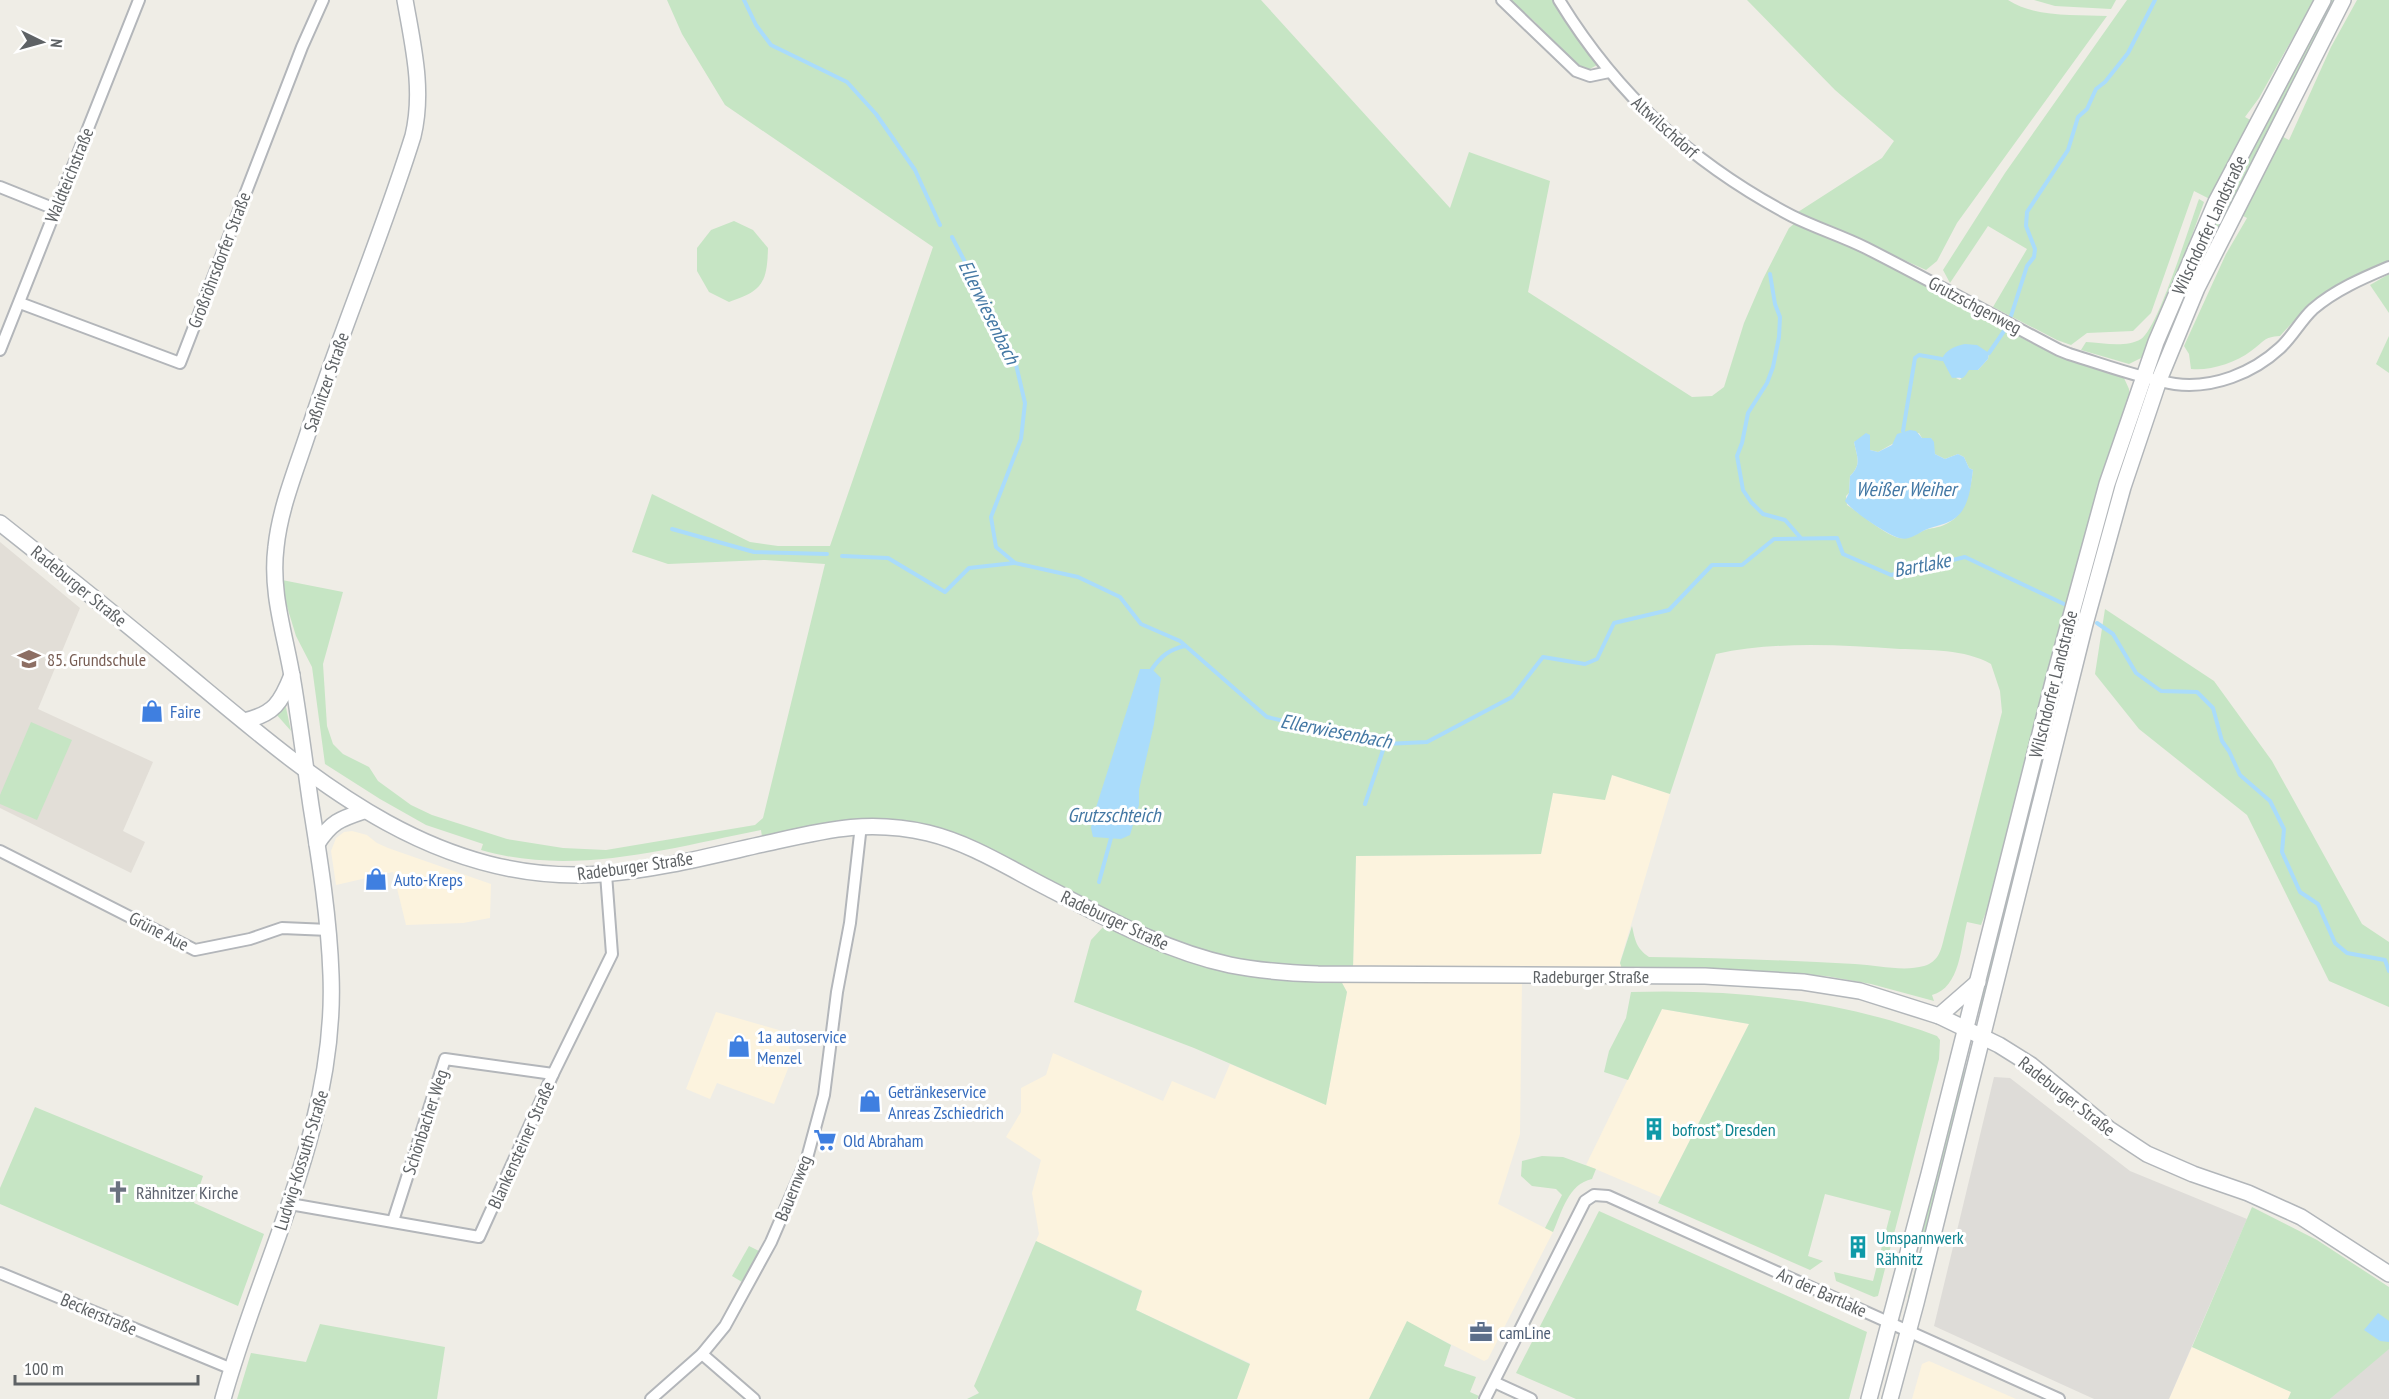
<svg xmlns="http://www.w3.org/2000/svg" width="2389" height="1399" font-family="'PT Sans Narrow',sans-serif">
<rect width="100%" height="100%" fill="#efede6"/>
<!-- commercial -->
<g fill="#fcf3de">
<path d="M1612,775L1670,794L1620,962L1622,969L1353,968L1356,856L1541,854L1553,793L1604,799Z"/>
<path d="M352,831L367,835L377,843L388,848L491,884L490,918L463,923L406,925L393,872L336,885L331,851L336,838L344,832Z"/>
<path d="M1341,981L1522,982L1520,1134L1498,1204L1553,1232L1488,1359L1484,1361L1407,1322L1369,1399H1237L1250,1363L1136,1310L1142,1290L1036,1241L1039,1234L1032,1193L1041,1160L1006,1137L1021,1112V1088L1046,1075L1053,1053L1163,1101L1172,1081L1215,1099L1230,1064L1326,1105L1347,992Z"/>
<path d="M1662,1009L1749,1024L1661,1197L1586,1165Z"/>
<path d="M716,1012L793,1034L789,1049L795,1051L774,1104L717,1083L710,1099L686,1089Z"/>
<path d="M2192,1347L2291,1392L2288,1399H2169Z"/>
<path d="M1929,1361L2016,1399H1912L1922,1364Z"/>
</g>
<!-- industrial -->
<g fill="#dedcd8">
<path d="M1994,1077L2010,1078L2130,1171L2247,1219L2169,1399H2094L1934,1326Z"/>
<path d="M2387,1349H2389V1399H2330Z"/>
</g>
<!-- education -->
<path fill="#e2ded7" d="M0,542L80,608L38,709L153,762L123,831L145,842L131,873L0,808Z"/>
<!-- green -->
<g fill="#c6e5c4" fill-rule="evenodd">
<path d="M667,0H1261L1450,208L1469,152L1550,181L1528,292L1692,397L1712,396L1724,387L1744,323L1763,279L1789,228L1795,223L1858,249L1992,323L2058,356L2124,378L2129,389V398C2073,558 2037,722 1996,886L1981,925L1967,922C1961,946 1960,988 1932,995L1934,1001L1871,984L1826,976L1714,970L1622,969L1620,963L1632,926C1635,940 1636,948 1649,957C1717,958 1786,960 1855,964C1877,965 1903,972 1924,966C1938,962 1941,951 1944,938L2002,712L2000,691L1991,664C1965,649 1929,650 1900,649C1840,645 1775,641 1716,654L1670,794L1612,775L1605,800L1553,793L1541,854L1356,856L1353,968C1314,967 1276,966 1237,959C1212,955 1187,945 1162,937L928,825C864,813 823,824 762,837L761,830C670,848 573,877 481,850L483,844L426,825L380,799L325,764L312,667L296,636L285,600L282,580L343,592L323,664L327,726L333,744L343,754L369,767L378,781L411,805L432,815L507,839L563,848L606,850L755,825L763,818L825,564L765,560L668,564L632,552L652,494L750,542L778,546H830L933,247L725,105L682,34ZM1989,353L1988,359L1978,370L1969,369L1960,380L1956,378ZM1919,433L1922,438H1931L1935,454L1945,459L1958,454L1964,457L1969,468L1973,470C1970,492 1966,516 1944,525C1938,528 1931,528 1925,530C1918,533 1908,540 1899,538C1885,535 1860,513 1847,505L1846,496L1849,493L1850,476C1862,464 1857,457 1854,442L1870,436V450L1878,452L1894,443Z"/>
<path d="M1510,0H1554L1597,65L1588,70L1575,63L1534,21Z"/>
<path d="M1747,0H2008C2036,18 2075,14 2107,16L1957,223L1937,261L1926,270L1798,212L1882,158L1894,141L1835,90Z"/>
<path d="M2034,0H2116L2111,9L2055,6Z"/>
<path d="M2127,0H2314L2259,98L2245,117L2263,127L2331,0H2335L2270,130L2289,140L2331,47L2357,0H2389V261C2341,279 2314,298 2280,336C2263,337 2264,342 2251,351C2235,363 2210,371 2191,369L2189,354L2184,346L2226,254L2247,218L2194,191L2151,313L2133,331L2087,333L2071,345L2057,340L1993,307L2027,249L1988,226L1950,283L1943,270L2005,173Z"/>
<path d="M2199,199L2204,202L2181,266L2148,346L2141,358L2129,364L2081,350L2086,342C2103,343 2126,348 2141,339C2158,329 2190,224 2199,199Z"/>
<path d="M2222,208L2228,211L2206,251L2167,342L2164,341Z"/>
<path d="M734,221L753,230L768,248C767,282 763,291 729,302L709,292L697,271V248L711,230Z"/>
<path d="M2389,274V313L2370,285Z"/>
<path d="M2389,336V373L2376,364Z"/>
<path d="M2146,393L2147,394L2082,612L2079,610L2113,485Z"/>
<path d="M2105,609L2214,681L2272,761L2362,924L2389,942V1007L2329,981L2247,815L2139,729L2095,674Z"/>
<path d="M2077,617L2080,619L1983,1009L1977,1007Z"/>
<path d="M285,703L291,731L276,714Z"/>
<path d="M31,722L72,740L37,820L0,804V795Z"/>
<path d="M1105,925L1144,943L1341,981L1347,992L1326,1105L1194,1048L1074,1002L1091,940Z"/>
<path d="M1631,992C1735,989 1839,999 1937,1036L1940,1040L1939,1059L1878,1296L1874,1297L1836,1281L1834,1272L1873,1281L1891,1211L1825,1194L1808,1256L1823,1261L1810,1270L1658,1203L1749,1024L1662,1009L1628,1080L1604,1072L1609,1051L1626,1018Z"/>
<path d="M1962,1068L1965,1070L1910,1299L1908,1297L1923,1240L1922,1226Z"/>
<path d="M35,1107L203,1176L194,1203L264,1234L238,1306L0,1204V1188Z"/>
<path d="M1542,1156L1563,1157L1596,1169L1592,1179C1568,1184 1562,1212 1553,1232L1545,1228L1562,1195L1556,1189L1532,1186L1521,1176L1522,1161Z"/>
<path d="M2252,1207L2317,1240L2389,1287V1349L2330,1399H2288L2291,1392L2192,1347Z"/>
<path d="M1599,1211L1867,1332L1849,1399H1576L1516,1373Z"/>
<path d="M1036,1241L1142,1291L1136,1310L1250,1364L1237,1399H967L979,1393L974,1386Z"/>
<path d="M749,1246L759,1251L742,1282L732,1276Z"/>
<path d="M1407,1321L1451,1345L1444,1366L1476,1377L1470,1392L1479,1396L1477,1399H1369Z"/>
<path d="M320,1324L445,1347L437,1399H237L251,1353L306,1362Z"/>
</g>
<!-- water -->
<g fill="#aadcfb">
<path d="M1965,344L1977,345L1989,353L1988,359L1978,370H1969C1962,381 1964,377 1952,378L1942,359C1946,349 1956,346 1965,344Z"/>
<path d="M1910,430L1916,431L1922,438H1931L1934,442L1935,454L1945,459L1958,454L1964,457L1969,468L1973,470C1971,484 1970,499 1962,511C1952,525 1939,524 1925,530C1917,534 1909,541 1899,538C1886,534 1852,511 1845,501L1849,493L1850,476C1862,464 1857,457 1854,442L1866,433L1870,435V450L1878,452L1892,445L1897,434Z"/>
<path d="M1140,669H1152L1161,678L1154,724L1139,790V805L1130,835L1121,839L1093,837L1091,828L1093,817Z"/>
<path d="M2378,1313L2389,1321V1342L2380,1341L2364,1330Z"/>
</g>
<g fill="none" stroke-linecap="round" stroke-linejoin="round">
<!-- stream -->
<g stroke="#aadcfb" stroke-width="4">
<path d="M744,0L756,25L771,45L847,82L876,114L915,170L940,225"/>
<path d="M952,237L1014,356L1025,403L1021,439L991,517L996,547L1015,563L1078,577L1120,597L1141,624L1180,641L1267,717L1385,744L1427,742L1512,697L1543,657L1585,664L1597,659L1614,623L1669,610L1712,565H1742L1774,539L1837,538L1843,554L1891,575L1965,557L2064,604"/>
<path d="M1770,274L1775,304L1780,317L1779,337L1773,367L1767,383L1748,413L1742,443L1737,456L1743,490L1751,502L1763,514L1785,520L1800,537"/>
<path d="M2011,316L2027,266L2034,257L2035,249L2026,226L2027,212L2068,150L2078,117L2087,109L2096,89L2105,82L2128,53L2155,0"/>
<path d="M1989,353L2004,331"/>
<path d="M1903,431L1915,358L1919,355L1942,359"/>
<path d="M672,529L754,552L827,554"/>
<path d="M842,556L888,558L945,592L969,568L1014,563"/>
<path d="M2097,623L2113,634L2136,673L2161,691L2197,692L2213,708L2222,741L2229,751L2240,775L2270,801L2284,829L2282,852L2300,892L2318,904L2335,943L2347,953L2385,960L2389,971"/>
<path d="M1152,669C1161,656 1170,649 1185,646"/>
<path d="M1365,804L1385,744"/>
<path d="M1099,882L1111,838"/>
</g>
<!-- street casing -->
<g stroke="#b3b6ba" stroke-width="14">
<g id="street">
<path d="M1502,0L1576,71L1590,76L1609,72"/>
<path d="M1559,0C1617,95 1693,164 1792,216C1816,228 1842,236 1866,248C1931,281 1994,316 2059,350L2069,354C2102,364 2142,379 2175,384C2213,389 2253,373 2280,348C2293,336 2301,320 2313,309C2335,290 2363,278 2389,267"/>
<path d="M0,187L55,209"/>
<path d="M20,303L180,363L302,47L323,0"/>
<path d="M0,350L139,0"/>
<path d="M0,851L195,950L250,939L282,928L329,930"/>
<path d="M290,1204L479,1237L553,1074L612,954L606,874"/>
<path d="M393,1221L445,1059L553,1074"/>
<path d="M0,1273L232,1369"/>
<path d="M702,1354L754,1399"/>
<path d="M1494,1382L1531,1399"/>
<path d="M651,1399L702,1354L725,1326L771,1242L807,1158L824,1095L837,992L850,923L861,825"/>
<path d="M1485,1399L1585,1201L1594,1195L1608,1196L2059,1399"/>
</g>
</g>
<!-- secondary casing -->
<g stroke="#b2b6ba" stroke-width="18">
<g id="secondary">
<path d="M0,523C62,572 123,621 183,671C306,773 431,887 602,874C657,870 714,855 768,843C826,830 868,819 928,833C970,843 1009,868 1048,888C1106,918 1165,951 1230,965C1260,971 1289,973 1318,974L1705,976L1803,982L1860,991L1939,1016L1999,1045L2031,1065L2109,1129L2147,1154L2193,1174L2248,1193L2301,1217L2389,1274"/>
<path d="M244,721C274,714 281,703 292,675"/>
<path d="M317,844C331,822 340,819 364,811"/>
<path d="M1939,1016L1978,982"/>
<path d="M223,1399C262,1258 337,1125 331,975C329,918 320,862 311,806C305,765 300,724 293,682C286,637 270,594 276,547C280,508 296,470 308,433C340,333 382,236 413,136C424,90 413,46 405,0"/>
<path d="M1869,1399L1929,1174L2054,678L2107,484L2156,342L2216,202L2323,0"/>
<path d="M1890,1399L1916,1303L2085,624L2123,487L2159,380L2197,288L2343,0"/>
</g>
</g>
<!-- street -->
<use href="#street" stroke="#fff" stroke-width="10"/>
<!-- secondary -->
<use href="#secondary" stroke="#fff" stroke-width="15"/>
</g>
<!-- icons -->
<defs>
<g id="school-bare" transform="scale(1.8)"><path d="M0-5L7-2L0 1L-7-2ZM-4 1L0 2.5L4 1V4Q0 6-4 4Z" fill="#8d6e63" stroke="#fff" stroke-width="2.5" paint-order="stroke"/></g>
<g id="shop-bare" transform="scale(1.8)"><path d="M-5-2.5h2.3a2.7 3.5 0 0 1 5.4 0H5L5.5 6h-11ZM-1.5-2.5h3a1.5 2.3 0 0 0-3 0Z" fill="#3f7fe0" stroke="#fff" stroke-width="2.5" paint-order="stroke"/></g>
<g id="building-bare" transform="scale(1.8)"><path d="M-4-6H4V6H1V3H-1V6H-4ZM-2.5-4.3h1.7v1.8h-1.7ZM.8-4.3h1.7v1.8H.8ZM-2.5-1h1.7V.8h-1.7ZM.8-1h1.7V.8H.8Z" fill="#0f9aa8" stroke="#fff" stroke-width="2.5" paint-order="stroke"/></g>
<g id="supermarket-bare" transform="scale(1.8)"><path d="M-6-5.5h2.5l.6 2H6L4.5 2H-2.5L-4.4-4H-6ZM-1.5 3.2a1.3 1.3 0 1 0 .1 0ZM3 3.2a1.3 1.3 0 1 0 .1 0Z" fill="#3f7fe0" stroke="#fff" stroke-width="2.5" paint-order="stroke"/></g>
<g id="church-bare" transform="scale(1.8)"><path d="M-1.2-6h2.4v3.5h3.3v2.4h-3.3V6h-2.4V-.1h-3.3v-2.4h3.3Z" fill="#6b7280" stroke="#fff" stroke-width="2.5" paint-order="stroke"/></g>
<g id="office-bare" transform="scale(1.8)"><path d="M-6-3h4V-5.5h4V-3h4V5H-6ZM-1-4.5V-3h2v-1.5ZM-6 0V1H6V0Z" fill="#5c6f8a" stroke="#fff" stroke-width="2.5" paint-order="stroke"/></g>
</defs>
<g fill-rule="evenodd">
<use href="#school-bare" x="29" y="659"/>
<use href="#shop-bare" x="152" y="711"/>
<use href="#shop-bare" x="376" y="879"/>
<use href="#shop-bare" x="739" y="1046"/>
<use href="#shop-bare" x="870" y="1101"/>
<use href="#building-bare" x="1654" y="1129"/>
<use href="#supermarket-bare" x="825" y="1140"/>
<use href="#church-bare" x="118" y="1192"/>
<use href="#building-bare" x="1858" y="1247"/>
<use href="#office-bare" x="1481" y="1332"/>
</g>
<g text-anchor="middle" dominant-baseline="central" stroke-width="6" stroke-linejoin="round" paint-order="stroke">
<!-- street labels -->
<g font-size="18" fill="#5e6265" stroke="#fff">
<text transform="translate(1665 127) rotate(42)">Altwilschdorf</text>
<text transform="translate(69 175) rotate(-68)">Waldteichstraße</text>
<text transform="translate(2209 225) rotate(-65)">Wilschdorfer Landstraße</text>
<text transform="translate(219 260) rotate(-69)">Großröhrsdorfer Straße</text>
<text transform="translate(1975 305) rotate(28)">Grutzschgenweg</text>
<text transform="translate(326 382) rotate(-71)">Saßnitzer Straße</text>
<text transform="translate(79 586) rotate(39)">Radeburger Straße</text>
<text transform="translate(2053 684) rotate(-76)">Wilschdorfer Landstraße</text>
<text transform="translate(635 866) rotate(-8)">Radeburger Straße</text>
<text transform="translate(1115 920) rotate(25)">Radeburger Straße</text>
<text transform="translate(159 931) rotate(27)">Grüne Aue</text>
<text x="1591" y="976">Radeburger Straße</text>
<text transform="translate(2067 1096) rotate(38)">Radeburger Straße</text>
<text transform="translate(425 1122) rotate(-72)">Schönbacher Weg</text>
<text transform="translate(521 1145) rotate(-66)">Blankensteiner Straße</text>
<text transform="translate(301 1160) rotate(-73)">Ludwig-Kossuth-Straße</text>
<text transform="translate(793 1188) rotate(-68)">Bauernweg</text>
<text transform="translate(1822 1292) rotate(24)">An der Bartlake</text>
<text transform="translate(99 1314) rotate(23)">Beckerstraße</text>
</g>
<!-- education labels -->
<g font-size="18" fill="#785e54" stroke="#fff" text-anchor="start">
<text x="47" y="659">85. Grundschule</text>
</g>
<!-- shop labels -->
<g font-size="18" fill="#366cbe" stroke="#fff" text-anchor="start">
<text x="170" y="711">Faire</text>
<text x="394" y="879">Auto-Kreps</text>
<text x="757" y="1036">1a autoservice<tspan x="757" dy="21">Menzel</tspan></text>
<text x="888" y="1091">Getränkeservice<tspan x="888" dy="21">Anreas Zschiedrich</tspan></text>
<text x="843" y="1140">Old Abraham</text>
</g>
<!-- culture labels -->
<g font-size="18" fill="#0d838f" stroke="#fff" text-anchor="start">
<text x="1672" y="1129">bofrost* Dresden</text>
<text x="1876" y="1237">Umspannwerk<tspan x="1876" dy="21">Rähnitz</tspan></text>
</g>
<!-- worship labels -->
<g font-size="18" fill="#5b616d" stroke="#fff" text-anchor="start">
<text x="136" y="1192">Rähnitzer Kirche</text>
</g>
<!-- service labels -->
<g font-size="18" fill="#4e5e75" stroke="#fff" text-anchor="start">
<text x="1499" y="1332">camLine</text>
</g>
<!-- water labels -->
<g font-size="20" font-style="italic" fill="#4478a4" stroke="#fff">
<text transform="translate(989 312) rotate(64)">Ellerwiesenbach</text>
<text x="1906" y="489">Weißer Weiher</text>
<text transform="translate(1922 565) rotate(-11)">Bartlake</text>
<text transform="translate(1336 731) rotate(11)">Ellerwiesenbach</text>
<text x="1114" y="815">Grutzschteich</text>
</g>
</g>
<!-- north arrow -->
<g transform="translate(42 42) rotate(95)" stroke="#ffffff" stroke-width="4.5" paint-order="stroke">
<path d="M0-4.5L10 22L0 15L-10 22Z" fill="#5e6265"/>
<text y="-9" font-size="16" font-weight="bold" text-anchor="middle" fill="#5e6265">N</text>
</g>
<!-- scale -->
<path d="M15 1375v9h183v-9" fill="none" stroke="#5e6265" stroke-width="3"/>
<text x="24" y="1375" font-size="18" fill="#5e6265" stroke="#ffffff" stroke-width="4.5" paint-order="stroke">100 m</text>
</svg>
